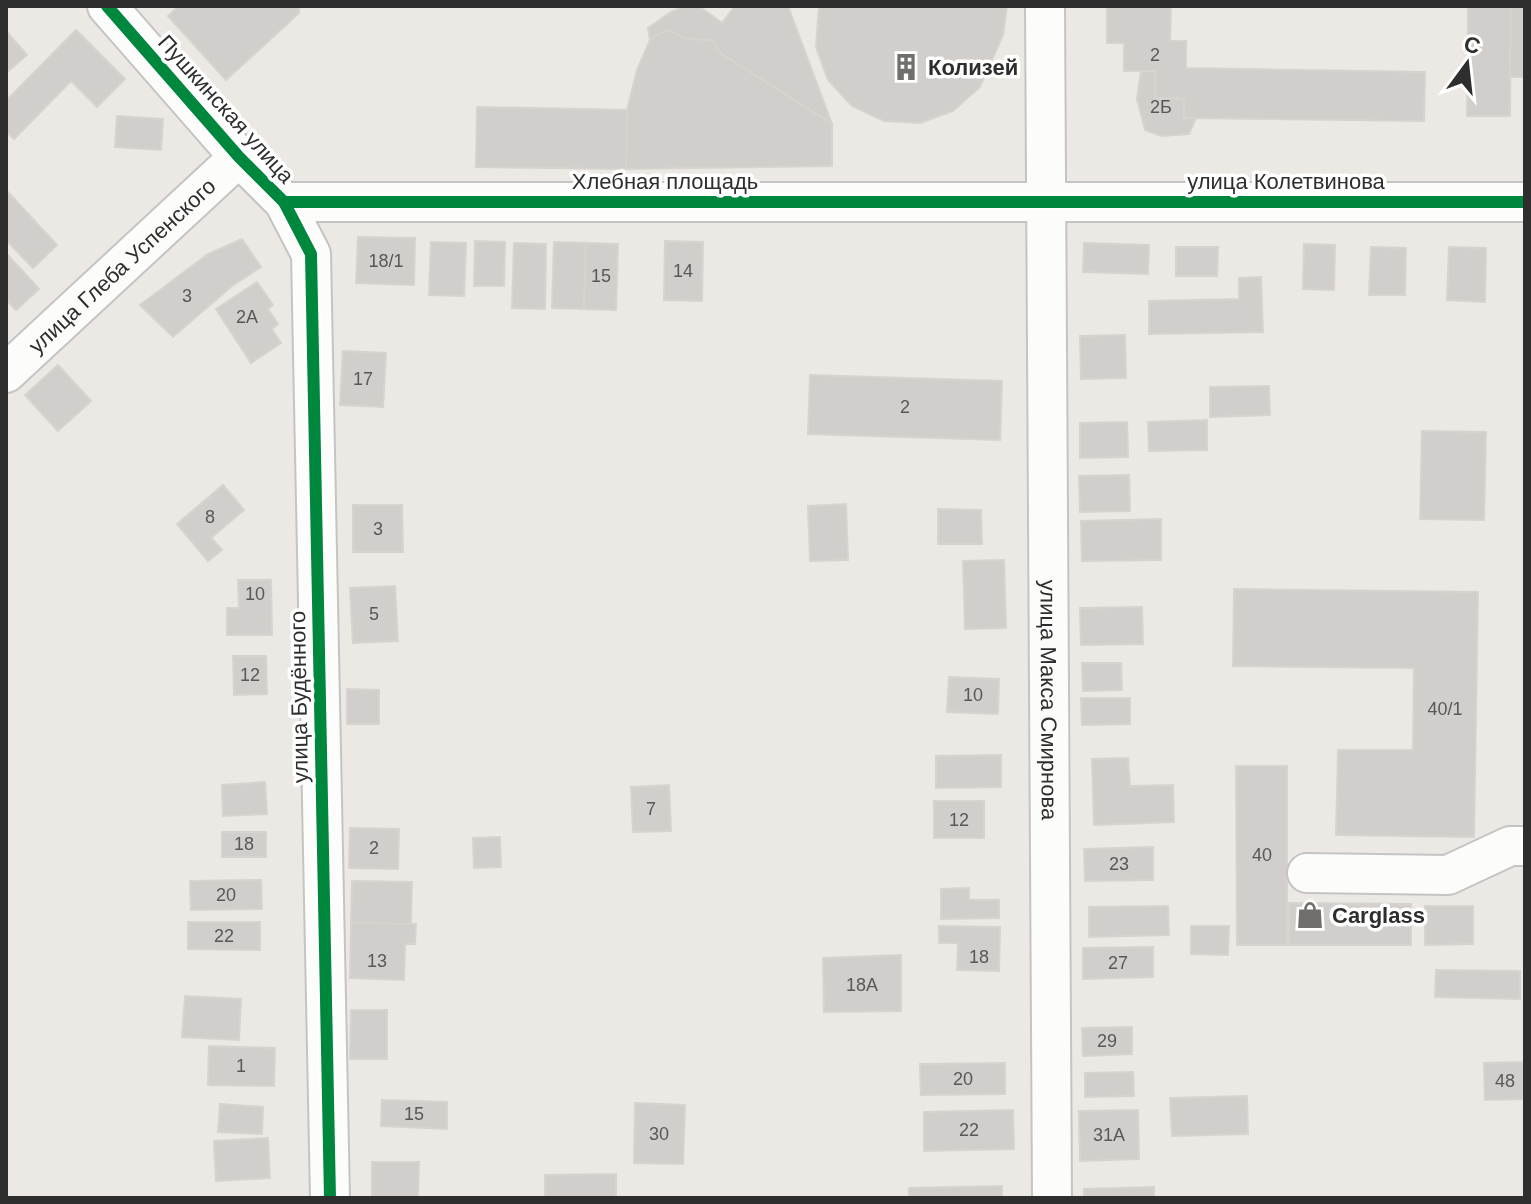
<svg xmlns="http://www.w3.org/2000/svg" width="1531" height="1204" font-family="Arial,sans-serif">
<rect width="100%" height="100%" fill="#ece8e4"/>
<!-- building -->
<g fill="#d1cecb" stroke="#d7d4d0" stroke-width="2">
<path d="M179,6H299V13L226,80L168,16Z"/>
<path d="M685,6H699L722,23L735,6H788L832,124L720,53L713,41L684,38L670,30L660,33L650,40L648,28L671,12Z"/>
<path d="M819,6H1007L1003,35L980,87L953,111L920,123L884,121L852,106L828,80L816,47Z"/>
<path d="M1107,6H1171L1170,41H1186V68L1425,72L1424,121L1184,118V99L1155,98V71H1124V43H1107Z"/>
<path d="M1468,6H1511L1510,116H1467Z"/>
<path d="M1511,6H1525V77H1510Z"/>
<path d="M76,30L125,79L97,107L71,81L14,139L6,131V101Z"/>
<path d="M670,30L684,38L713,41L720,53L832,124V166L626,169L627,110L637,70L650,40L660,33Z"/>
<path d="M6,31L27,55L6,73Z"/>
<path d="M1141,71H1155V98L1184,99V118H1196L1189,134L1161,136L1145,130L1137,99Z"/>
<path d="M477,107L627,110L626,169L476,167Z"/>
<path d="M117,116L163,119L161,150L115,147Z"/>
<path d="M6,190L57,245L33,268L6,240Z"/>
<path d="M358,237L415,238L414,285L356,283Z"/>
<path d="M242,239L261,267L232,286L173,337L140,305L208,254Z"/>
<path d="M475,241L505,242L504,286H474Z"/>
<path d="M665,241L703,242L702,301L664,300Z"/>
<path d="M431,242L466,243L464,296L429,295Z"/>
<path d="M554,242L586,243L584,309L552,308Z"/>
<path d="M514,243L546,244L545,309L512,308Z"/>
<path d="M586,243L618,244L616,310L584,309Z"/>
<path d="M1084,243L1149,245L1148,274L1083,272Z"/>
<path d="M1304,244L1335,245L1334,290L1303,289Z"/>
<path d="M1176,247H1218L1217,276H1176Z"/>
<path d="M1371,247L1406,248L1405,295H1369Z"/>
<path d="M1449,247L1486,248L1485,302L1447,300Z"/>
<path d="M6,253L39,289L16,310L6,300Z"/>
<path d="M1261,277L1263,332L1149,334V301L1239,299V278Z"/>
<path d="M257,282L273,305L268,309L278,324L272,329L281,343L251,363L216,309Z"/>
<path d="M1125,335L1126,378L1081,379L1080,336Z"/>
<path d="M343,351L386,353L383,407L340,405Z"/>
<path d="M58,365L91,401L58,431L25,395Z"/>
<path d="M810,375L1002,381L1000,440L808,434Z"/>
<path d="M1269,386L1270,415L1210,417V387Z"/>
<path d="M1207,420V450L1149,451L1148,422Z"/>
<path d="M1127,422L1128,457L1080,458V423Z"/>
<path d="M1422,431L1486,432L1484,520L1420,519Z"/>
<path d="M1129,475L1130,511L1080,512L1079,476Z"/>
<path d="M223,485L244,510L211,538L222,550L208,561L177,524Z"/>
<path d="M846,504L848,560L810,561L808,506Z"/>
<path d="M353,505H402L403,552H353Z"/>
<path d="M938,509L981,510L982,544H938Z"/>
<path d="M1161,519V560L1082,561L1081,521Z"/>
<path d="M1004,560L1006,628L965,629L963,561Z"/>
<path d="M238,580H271L272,635H227V608H239Z"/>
<path d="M395,586L398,641L353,643L350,588Z"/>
<path d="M1234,589L1478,592L1474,837L1336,835L1338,750H1413L1414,668L1233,666Z"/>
<path d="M1142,607L1143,644L1081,645L1080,608Z"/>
<path d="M233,656H266L267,694L234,695Z"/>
<path d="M1082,663H1121L1122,690L1083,691Z"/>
<path d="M949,677L999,679L998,714L947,712Z"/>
<path d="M347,689L379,690V724H347Z"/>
<path d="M1081,698H1130V724L1082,725Z"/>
<path d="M1001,755V787L936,788V756Z"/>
<path d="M1128,758L1130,786L1173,785L1174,822L1094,825L1092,759Z"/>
<path d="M1236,766H1287V945H1237Z"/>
<path d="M265,782L267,814L223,816L222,785Z"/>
<path d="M669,785L671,831L633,832L631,787Z"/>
<rect x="934" y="801" width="50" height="37"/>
<path d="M350,828L399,829L398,869L349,868Z"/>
<rect x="222" y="832" width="44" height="25"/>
<path d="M500,837L501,867L474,868L473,838Z"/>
<path d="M1153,847V880L1085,881L1084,849Z"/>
<path d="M261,880L262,909L191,910L190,881Z"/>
<path d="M352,881L412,882L411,924L351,923Z"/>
<path d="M969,888V900H999V918L941,919V889Z"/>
<path d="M1289,903L1411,904V945H1289Z"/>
<path d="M1168,906L1169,935L1089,937V907Z"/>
<path d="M1425,906H1473V944L1425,945Z"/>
<path d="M188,922H260V950L188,949Z"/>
<path d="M351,923L416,924L415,944H405L404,980L350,978Z"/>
<path d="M939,926L1000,927L999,971L957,970L958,943H939Z"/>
<path d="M1191,926H1229L1228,955L1191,954Z"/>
<path d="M1153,947V977L1083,979V948Z"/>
<path d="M901,955V1011L824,1012L823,958Z"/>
<path d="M1436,970L1520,971V999L1435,997Z"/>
<path d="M185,996L241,999L239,1040L182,1037Z"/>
<path d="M351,1010H387V1059H350Z"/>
<path d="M1132,1027V1054L1083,1056L1082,1028Z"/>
<path d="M209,1046L275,1048L274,1086L208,1085Z"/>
<path d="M1525,1062V1099L1485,1100L1484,1063Z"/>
<path d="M1005,1063V1094L921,1095L920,1064Z"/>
<path d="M1133,1072L1134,1096L1085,1097V1073Z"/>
<path d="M1247,1096L1248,1134L1172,1136L1170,1098Z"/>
<path d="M382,1100L447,1102V1129L381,1126Z"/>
<path d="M635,1103L685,1105L683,1164L634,1163Z"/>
<path d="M220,1104L263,1107L262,1134L218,1132Z"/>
<path d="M1013,1110L1014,1149L924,1151V1112Z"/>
<path d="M1138,1110L1139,1159L1080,1161L1079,1111Z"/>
<path d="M268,1138L270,1178L216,1181L214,1141Z"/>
<path d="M372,1162H419L418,1198H372Z"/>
<path d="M616,1174V1198H545V1175Z"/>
<path d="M1002,1186V1198H909V1188Z"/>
<path d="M1154,1187V1198H1084V1189Z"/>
</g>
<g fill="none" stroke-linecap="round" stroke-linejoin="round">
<!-- minor casing -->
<g stroke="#c5c4c5" stroke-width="42">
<g id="minor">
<path d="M107,6L239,157L284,202L311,254L330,1198"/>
<path id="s1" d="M1045,6L1052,1198"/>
<path d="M284,202H1525"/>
<path id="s2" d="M6,373L239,157"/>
<path d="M1307,873L1448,875L1510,846H1525"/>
</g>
</g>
<!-- minor -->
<use href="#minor" stroke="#fcfcfb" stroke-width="38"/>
<!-- cycleway casing -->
<g stroke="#fff" stroke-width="17">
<g id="cycleway">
<path d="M107,6L239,157L284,202L311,254L330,1198"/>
<path d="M284,202H1525"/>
</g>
</g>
<!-- cycleway -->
<use href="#cycleway" stroke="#00873e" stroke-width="12"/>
</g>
<!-- icons -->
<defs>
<g id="building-bare" transform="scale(2.16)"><path d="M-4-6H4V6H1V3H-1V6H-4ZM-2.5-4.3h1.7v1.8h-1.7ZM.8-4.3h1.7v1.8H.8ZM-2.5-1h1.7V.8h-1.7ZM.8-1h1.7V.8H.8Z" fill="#706f6e" stroke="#fff" stroke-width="2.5" paint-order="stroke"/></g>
<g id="shop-bare" transform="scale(2.16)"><path d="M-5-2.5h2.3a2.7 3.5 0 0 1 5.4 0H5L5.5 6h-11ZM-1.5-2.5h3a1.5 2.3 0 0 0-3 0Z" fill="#706f6e" stroke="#fff" stroke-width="2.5" paint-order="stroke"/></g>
</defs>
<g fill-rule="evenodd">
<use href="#building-bare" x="906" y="67"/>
<use href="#shop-bare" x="1310" y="915"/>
</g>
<g text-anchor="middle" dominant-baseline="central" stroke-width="7" stroke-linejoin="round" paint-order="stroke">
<!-- number labels -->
<g font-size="18" fill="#585857">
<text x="1155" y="55">2</text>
<text x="1161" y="107">2Б</text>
<text x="386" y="261">18/1</text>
<text x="683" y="271">14</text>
<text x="601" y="276">15</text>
<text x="187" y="296">3</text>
<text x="247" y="317">2А</text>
<text x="363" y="379">17</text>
<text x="905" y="407">2</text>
<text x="210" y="517">8</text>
<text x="378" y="529">3</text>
<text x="255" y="594">10</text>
<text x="374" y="614">5</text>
<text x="250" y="675">12</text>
<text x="973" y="695">10</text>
<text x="1445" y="709">40/1</text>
<text x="651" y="809">7</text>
<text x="959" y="820">12</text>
<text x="244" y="844">18</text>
<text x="374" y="848">2</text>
<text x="1262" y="855">40</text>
<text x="1119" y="864">23</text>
<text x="226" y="895">20</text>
<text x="224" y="936">22</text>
<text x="979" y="957">18</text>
<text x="377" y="961">13</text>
<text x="1118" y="963">27</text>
<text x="862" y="985">18А</text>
<text x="1107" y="1041">29</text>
<text x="241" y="1066">1</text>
<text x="963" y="1079">20</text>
<text x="1505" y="1081">48</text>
<text x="414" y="1114">15</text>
<text x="969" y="1130">22</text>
<text x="659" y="1134">30</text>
<text x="1109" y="1135">31А</text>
</g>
<!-- poi labels -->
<g font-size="22" font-weight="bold" fill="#2e2e2e" stroke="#fff" text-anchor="start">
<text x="928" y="67">Колизей</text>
<text x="1332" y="915">Carglass</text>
</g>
<!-- street labels -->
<g font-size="22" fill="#2e2e2e" stroke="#fff">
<text transform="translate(226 109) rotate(48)">Пушкинская улица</text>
<text x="665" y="181">Хлебная площадь</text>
<text x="1286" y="181">улица Колетвинова</text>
<text stroke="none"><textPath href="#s2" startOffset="158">улица Глеба Успенского</textPath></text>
<text transform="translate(299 697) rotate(-91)">улица Будённого</text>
<text stroke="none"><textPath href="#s1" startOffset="694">улица Макса Смирнова</textPath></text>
</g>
</g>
<!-- border -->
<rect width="1531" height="1204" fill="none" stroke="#2e2e2e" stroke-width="16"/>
<!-- north arrow -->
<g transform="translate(1467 64) rotate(15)" stroke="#ffffff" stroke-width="6" paint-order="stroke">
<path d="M0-6L14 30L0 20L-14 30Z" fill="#2e2e2e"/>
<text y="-12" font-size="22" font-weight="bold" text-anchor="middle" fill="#2e2e2e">С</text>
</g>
</svg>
